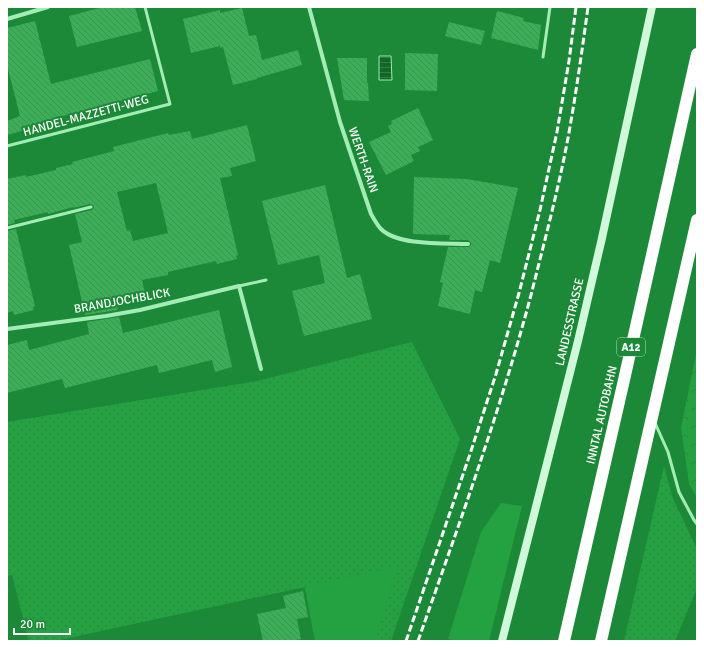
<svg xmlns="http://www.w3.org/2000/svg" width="704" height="648" font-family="Signika,sans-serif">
<defs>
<pattern id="grass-dots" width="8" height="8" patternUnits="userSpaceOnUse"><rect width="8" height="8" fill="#24a242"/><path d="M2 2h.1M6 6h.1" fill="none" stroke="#328446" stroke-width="1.8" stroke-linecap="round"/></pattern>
<pattern id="forest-crowns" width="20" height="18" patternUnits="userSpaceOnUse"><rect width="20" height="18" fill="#24a242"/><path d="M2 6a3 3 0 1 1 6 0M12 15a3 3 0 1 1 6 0" fill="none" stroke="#328446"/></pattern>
<pattern id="water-rules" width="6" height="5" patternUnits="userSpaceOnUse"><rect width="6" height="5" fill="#126728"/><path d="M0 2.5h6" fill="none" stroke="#367e48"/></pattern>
<pattern id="building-back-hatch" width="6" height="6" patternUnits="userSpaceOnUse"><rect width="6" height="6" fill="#3bae57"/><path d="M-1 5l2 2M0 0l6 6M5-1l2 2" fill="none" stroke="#409154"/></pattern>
</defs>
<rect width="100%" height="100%" fill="#1b8937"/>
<!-- grass -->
<g fill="url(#grass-dots)">
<path d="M412,342L460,439L391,641H315L305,587L55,641H29L12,575L7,576V422L257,381Z"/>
<path d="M664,466L673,499L697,549V588L675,641H624Z"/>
</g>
<!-- forest -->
<path fill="url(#forest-crowns)" d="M697,349V498L689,484L681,428Z"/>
<!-- garden -->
<g fill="#24a242">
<path d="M501,503L522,506L489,641H456L448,639L481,532Z"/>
<path d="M398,566L374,641H315L305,587Z"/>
</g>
<!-- water -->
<path fill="url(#water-rules)" stroke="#97efab" d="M379,56H391L392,80H379Z"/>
<!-- building -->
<g fill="url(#building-back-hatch)" fill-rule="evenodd">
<path d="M103,7H135L142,31L77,47L69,16Z"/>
<path d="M242,8L249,36L256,35L262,60L298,50L302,65L257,78V79L233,85L223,47L220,48V46L191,53L183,19L220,10V13Z"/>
<path d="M497,11L524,18L523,21L541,25L538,50L491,38Z"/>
<path d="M35,21L51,84L150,59L158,91L59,117L60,121L7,135V121L20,116L7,65V28Z"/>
<path d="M449,22L485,31L481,45L445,36Z"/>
<path d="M405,53L438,54L437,91L405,90Z"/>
<path d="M337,58H367V83H368L369,101L344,100Z"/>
<path d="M418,108L433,140L418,147L420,151L411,155L414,161L386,175L369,142L391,132L388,126L392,124L391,121Z"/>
<path d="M247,125L256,161L230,168L232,176L220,178L238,255L236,256L237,259L217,264L216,261L168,272V275L142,280L145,293H144L145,297L116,304L118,310L85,315L69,245L82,242L75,214L92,210L94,207L93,205L90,204L73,208V207L48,214V212L14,220L15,223L7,225V179L26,175V177L56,170V168L73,164L72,162L114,151L113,147L168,133L169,135L190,131L192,139ZM156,183L168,233L133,241L130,230L127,231L117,192Z"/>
<path d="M414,177L467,179L518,188L500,263L490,260L482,292L475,290L470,314L438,306L443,283L440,282L448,247H468L471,245V243L468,240H449L450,235L413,234Z"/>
<path d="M325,185L347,278L360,274L372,319L304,336L292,291L325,283L319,255L278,265L262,201Z"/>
<path d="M16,229L35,306L33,307L34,310L14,315L13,311L7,313V231Z"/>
<path d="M219,310L232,367L215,372L212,360L159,373L157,365L65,388L62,379L7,393V345L27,340L29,350L89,334L87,322L119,317L123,333Z"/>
<path d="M303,591L308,617L297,619L301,639L291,641H263L257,614L286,608L283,596Z"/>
</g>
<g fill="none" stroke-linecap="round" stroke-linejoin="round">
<!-- lane -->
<g stroke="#a4ecb5" stroke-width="3">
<path d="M543,57L550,7"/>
<path d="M7,146L170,104L145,7"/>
<path d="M7,228L91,207"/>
<path d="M239,286L266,280"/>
<path d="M655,423L668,452L679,492L694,520L697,524"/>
</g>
<!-- street -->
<g stroke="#a4ecb5" stroke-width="4">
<path d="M309,7L340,122L371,214C374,219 377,225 381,229C398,246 445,243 468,244"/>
<path d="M7,19L48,7"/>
<path d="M7,329L106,316L140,310L239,286L261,369"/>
</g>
<!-- secondary -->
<path stroke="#d0f9db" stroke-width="8" d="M502,641L578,341L602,238L652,7"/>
<!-- highway -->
<g stroke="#fff" stroke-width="12">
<path d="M564,641L624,380L697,54"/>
<path d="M601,641L697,220"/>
</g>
<!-- rail -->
<g stroke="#fff" stroke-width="3" stroke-dasharray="7 3" stroke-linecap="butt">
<path d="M406,641L470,454L496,374L519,293L540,210L557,132L569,61L576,7"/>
<path d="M418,641C458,527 500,412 531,295C544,243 558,191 568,138C576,94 582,51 588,7"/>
</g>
</g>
<g text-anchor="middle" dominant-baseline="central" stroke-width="4" stroke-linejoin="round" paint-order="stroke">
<!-- shield labels -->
<rect fill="#1b8937" stroke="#bbdcc3" stroke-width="1" x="617" y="338" width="28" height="18" rx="3"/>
<g font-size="11" font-weight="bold" fill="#fff">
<text x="631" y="347">A12</text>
</g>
<!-- street labels -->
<g font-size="12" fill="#fff" stroke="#1b8937">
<text transform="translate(86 116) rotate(-15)">HANDEL-MAZZETTI-WEG</text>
<text transform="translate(363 160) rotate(71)">WERTH-RAIN</text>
<text transform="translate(122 301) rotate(-10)">BRANDJOCHBLICK</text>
<text transform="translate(570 322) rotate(-77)">LANDESSTRASSE</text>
<text transform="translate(602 415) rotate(-77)">INNTAL AUTOBAHN</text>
</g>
</g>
<!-- border -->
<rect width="704" height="648" fill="none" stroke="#ffffff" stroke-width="16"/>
<!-- scale -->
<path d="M14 628v6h56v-6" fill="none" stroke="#ffffff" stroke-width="2"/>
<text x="20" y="628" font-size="12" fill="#ffffff" stroke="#1b8937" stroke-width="3" paint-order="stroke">20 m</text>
</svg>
